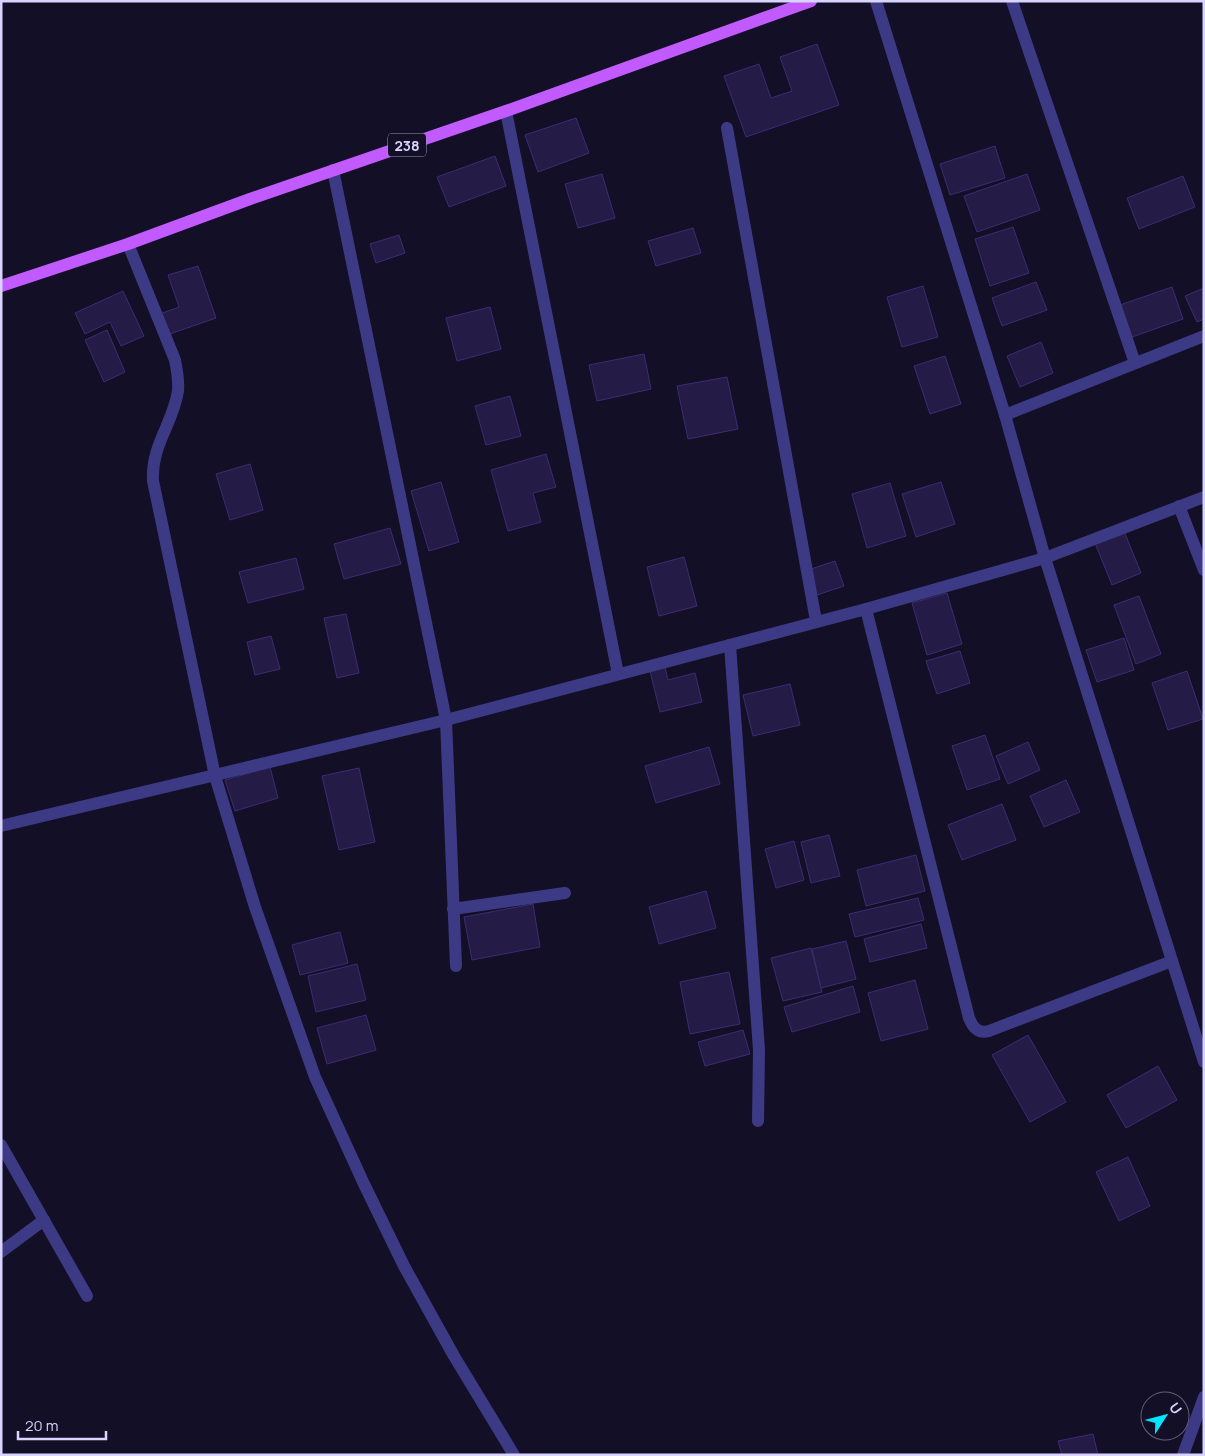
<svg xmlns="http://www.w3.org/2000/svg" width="1205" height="1456" font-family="Manrope,sans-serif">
<rect width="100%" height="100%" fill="#130f26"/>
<!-- building -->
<g fill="#241b47" stroke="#3b2d73">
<path d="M817,44L839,105L746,137L724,76L759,64L771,98L792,91L780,57Z"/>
<path d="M576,118L589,153L538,172L525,135Z"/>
<path d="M995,146L1005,178L950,195L940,164Z"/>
<path d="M495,156L506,186L449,207L437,177Z"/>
<path d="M602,174L615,218L578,228L565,184Z"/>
<path d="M1027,174L1040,210L977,232L964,196Z"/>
<path d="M1183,176L1195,207L1139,229L1127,198Z"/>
<path d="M1013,227L1029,273L990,286L975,239Z"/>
<path d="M693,228L701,253L656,266L648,241Z"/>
<path d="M399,235L405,253L376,263L370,244Z"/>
<path d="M198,266L216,318L167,335L160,314L179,307L168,275Z"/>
<path d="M1036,282L1047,310L1002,326L992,298Z"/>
<path d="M923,286L938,337L902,347L887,297Z"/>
<path d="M1172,287L1183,319L1132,337L1120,305Z"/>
<path d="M1204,288V319L1197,322L1185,296Z"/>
<path d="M123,291L144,336L121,346L110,322L85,334L75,313Z"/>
<path d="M490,307L501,349L457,361L446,318Z"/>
<path d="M107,330L125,372L104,382L85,340Z"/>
<path d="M1041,342L1053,373L1020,387L1007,356Z"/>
<path d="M644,354L651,389L597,401L589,365Z"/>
<path d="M945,356L961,404L930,414L914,366Z"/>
<path d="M727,377L738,429L688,439L677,386Z"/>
<path d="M510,396L521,436L486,445L475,406Z"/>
<path d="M546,454L556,487L533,493L541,522L508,531L491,470Z"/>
<path d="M250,464L263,510L230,520L216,474Z"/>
<path d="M441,482L459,542L429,551L411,491Z"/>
<path d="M941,482L955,524L916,537L902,494Z"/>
<path d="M890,483L906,536L867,548L852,494Z"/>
<path d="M390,528L401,564L344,579L334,544Z"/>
<path d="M1124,531L1141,573L1112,585L1095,543Z"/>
<path d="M684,557L697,606L659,616L647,567Z"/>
<path d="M296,558L304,589L248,603L239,572Z"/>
<path d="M835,561L844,586L817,595L808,570Z"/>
<path d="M947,593L962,644L927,655L912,603Z"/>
<path d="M1139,596L1161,654L1136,664L1114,605Z"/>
<path d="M346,614L359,673L337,678L324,618Z"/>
<path d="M271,636L280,669L255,675L247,642Z"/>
<path d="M1124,638L1134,670L1097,682L1086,650Z"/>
<path d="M960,651L970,683L937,694L926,661Z"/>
<path d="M665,667L668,680L695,673L702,702L660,712L650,671Z"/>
<path d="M1187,671L1203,719L1168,730L1152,683Z"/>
<path d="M790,684L800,725L753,736L743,695Z"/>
<path d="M985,735L1000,779L967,790L952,746Z"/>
<path d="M1028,742L1040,770L1008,784L996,756Z"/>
<path d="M709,747L720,784L656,803L645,766Z"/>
<path d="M270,767L278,798L235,811L225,780Z"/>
<path d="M359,768L375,842L339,850L322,776Z"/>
<path d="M1066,780L1080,812L1044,827L1030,796Z"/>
<path d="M1002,804L1016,840L962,860L948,825Z"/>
<path d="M829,835L840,876L811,883L801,842Z"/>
<path d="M794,841L804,880L776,888L765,849Z"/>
<path d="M916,855L925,891L866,906L857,870Z"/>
<path d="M706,891L716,928L659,944L649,907Z"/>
<path d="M918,898L924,920L855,937L849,914Z"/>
<path d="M533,904L540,947L472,960L464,917Z"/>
<path d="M921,924L927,948L870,962L864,939Z"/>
<path d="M340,932L348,963L300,975L292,945Z"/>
<path d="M846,941L856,979L821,988L812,949Z"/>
<path d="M811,948L822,992L783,1001L771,958Z"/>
<path d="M357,964L366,1000L316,1012L308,976Z"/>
<path d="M729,972L740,1024L690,1034L680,982Z"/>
<path d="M915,980L928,1029L881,1041L868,993Z"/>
<path d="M853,986L860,1012L792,1032L784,1007Z"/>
<path d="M366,1015L376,1050L327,1064L317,1028Z"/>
<path d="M743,1030L750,1054L705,1066L698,1042Z"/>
<path d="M1028,1035L1066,1102L1030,1122L992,1055Z"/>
<path d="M1158,1066L1177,1100L1126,1128L1107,1095Z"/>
<path d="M1128,1157L1150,1206L1119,1221L1096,1172Z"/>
<path d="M1093,1434L1098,1455H1062L1058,1441Z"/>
</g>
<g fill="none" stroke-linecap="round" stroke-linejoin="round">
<!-- street -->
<g stroke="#3d3a85" stroke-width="12">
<path d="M876,1L1005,415L1045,558L1204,1062"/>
<path d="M1012,1L1135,363"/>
<path d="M506,111L618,674"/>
<path d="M727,128L816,621"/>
<path d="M333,170L446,720L456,966"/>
<path d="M128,244L175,360C177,370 179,380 178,391C173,424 151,445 153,481L215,776L255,907L315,1077L364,1184L404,1266L454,1356L514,1455"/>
<path d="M1005,415L1204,336"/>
<path d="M1179,506L1204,570"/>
<path d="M866,609L969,1018C973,1028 978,1034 989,1031L1172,961"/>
<path d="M730,645L759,1050L758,1121"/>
<path d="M1,826L446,720L866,609L1045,558L1204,497"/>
<path d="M453,909L565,893"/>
<path d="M1,1145L87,1296"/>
<path d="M1,1252L44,1220"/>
<path d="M1183,1455L1204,1397"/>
</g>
<!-- primary -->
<path stroke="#c25bff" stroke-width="12" d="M1,286L128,244L250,199L506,111L811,1"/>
</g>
<g text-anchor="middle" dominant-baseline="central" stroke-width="5" stroke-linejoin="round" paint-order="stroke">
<!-- shield labels -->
<rect fill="#130f26" stroke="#9e99be" stroke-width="1" x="388" y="133.5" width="38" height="23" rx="4"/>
<g font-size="14" font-weight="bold" fill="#d9d4ff">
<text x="407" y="145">238</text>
</g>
</g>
<!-- border -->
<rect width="1205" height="1456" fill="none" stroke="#d9d4ff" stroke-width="5"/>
<!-- north arrow -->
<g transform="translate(1165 1416) rotate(54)"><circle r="24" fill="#130f26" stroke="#625e7d"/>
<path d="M0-4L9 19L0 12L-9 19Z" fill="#00e5ff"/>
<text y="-8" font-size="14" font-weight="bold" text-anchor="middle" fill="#d9d4ff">U</text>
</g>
<!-- scale -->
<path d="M18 1431v8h88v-8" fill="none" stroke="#d9d4ff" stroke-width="2.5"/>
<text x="25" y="1431" font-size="15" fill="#d9d4ff" stroke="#130f26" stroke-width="4" paint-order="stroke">20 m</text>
</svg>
